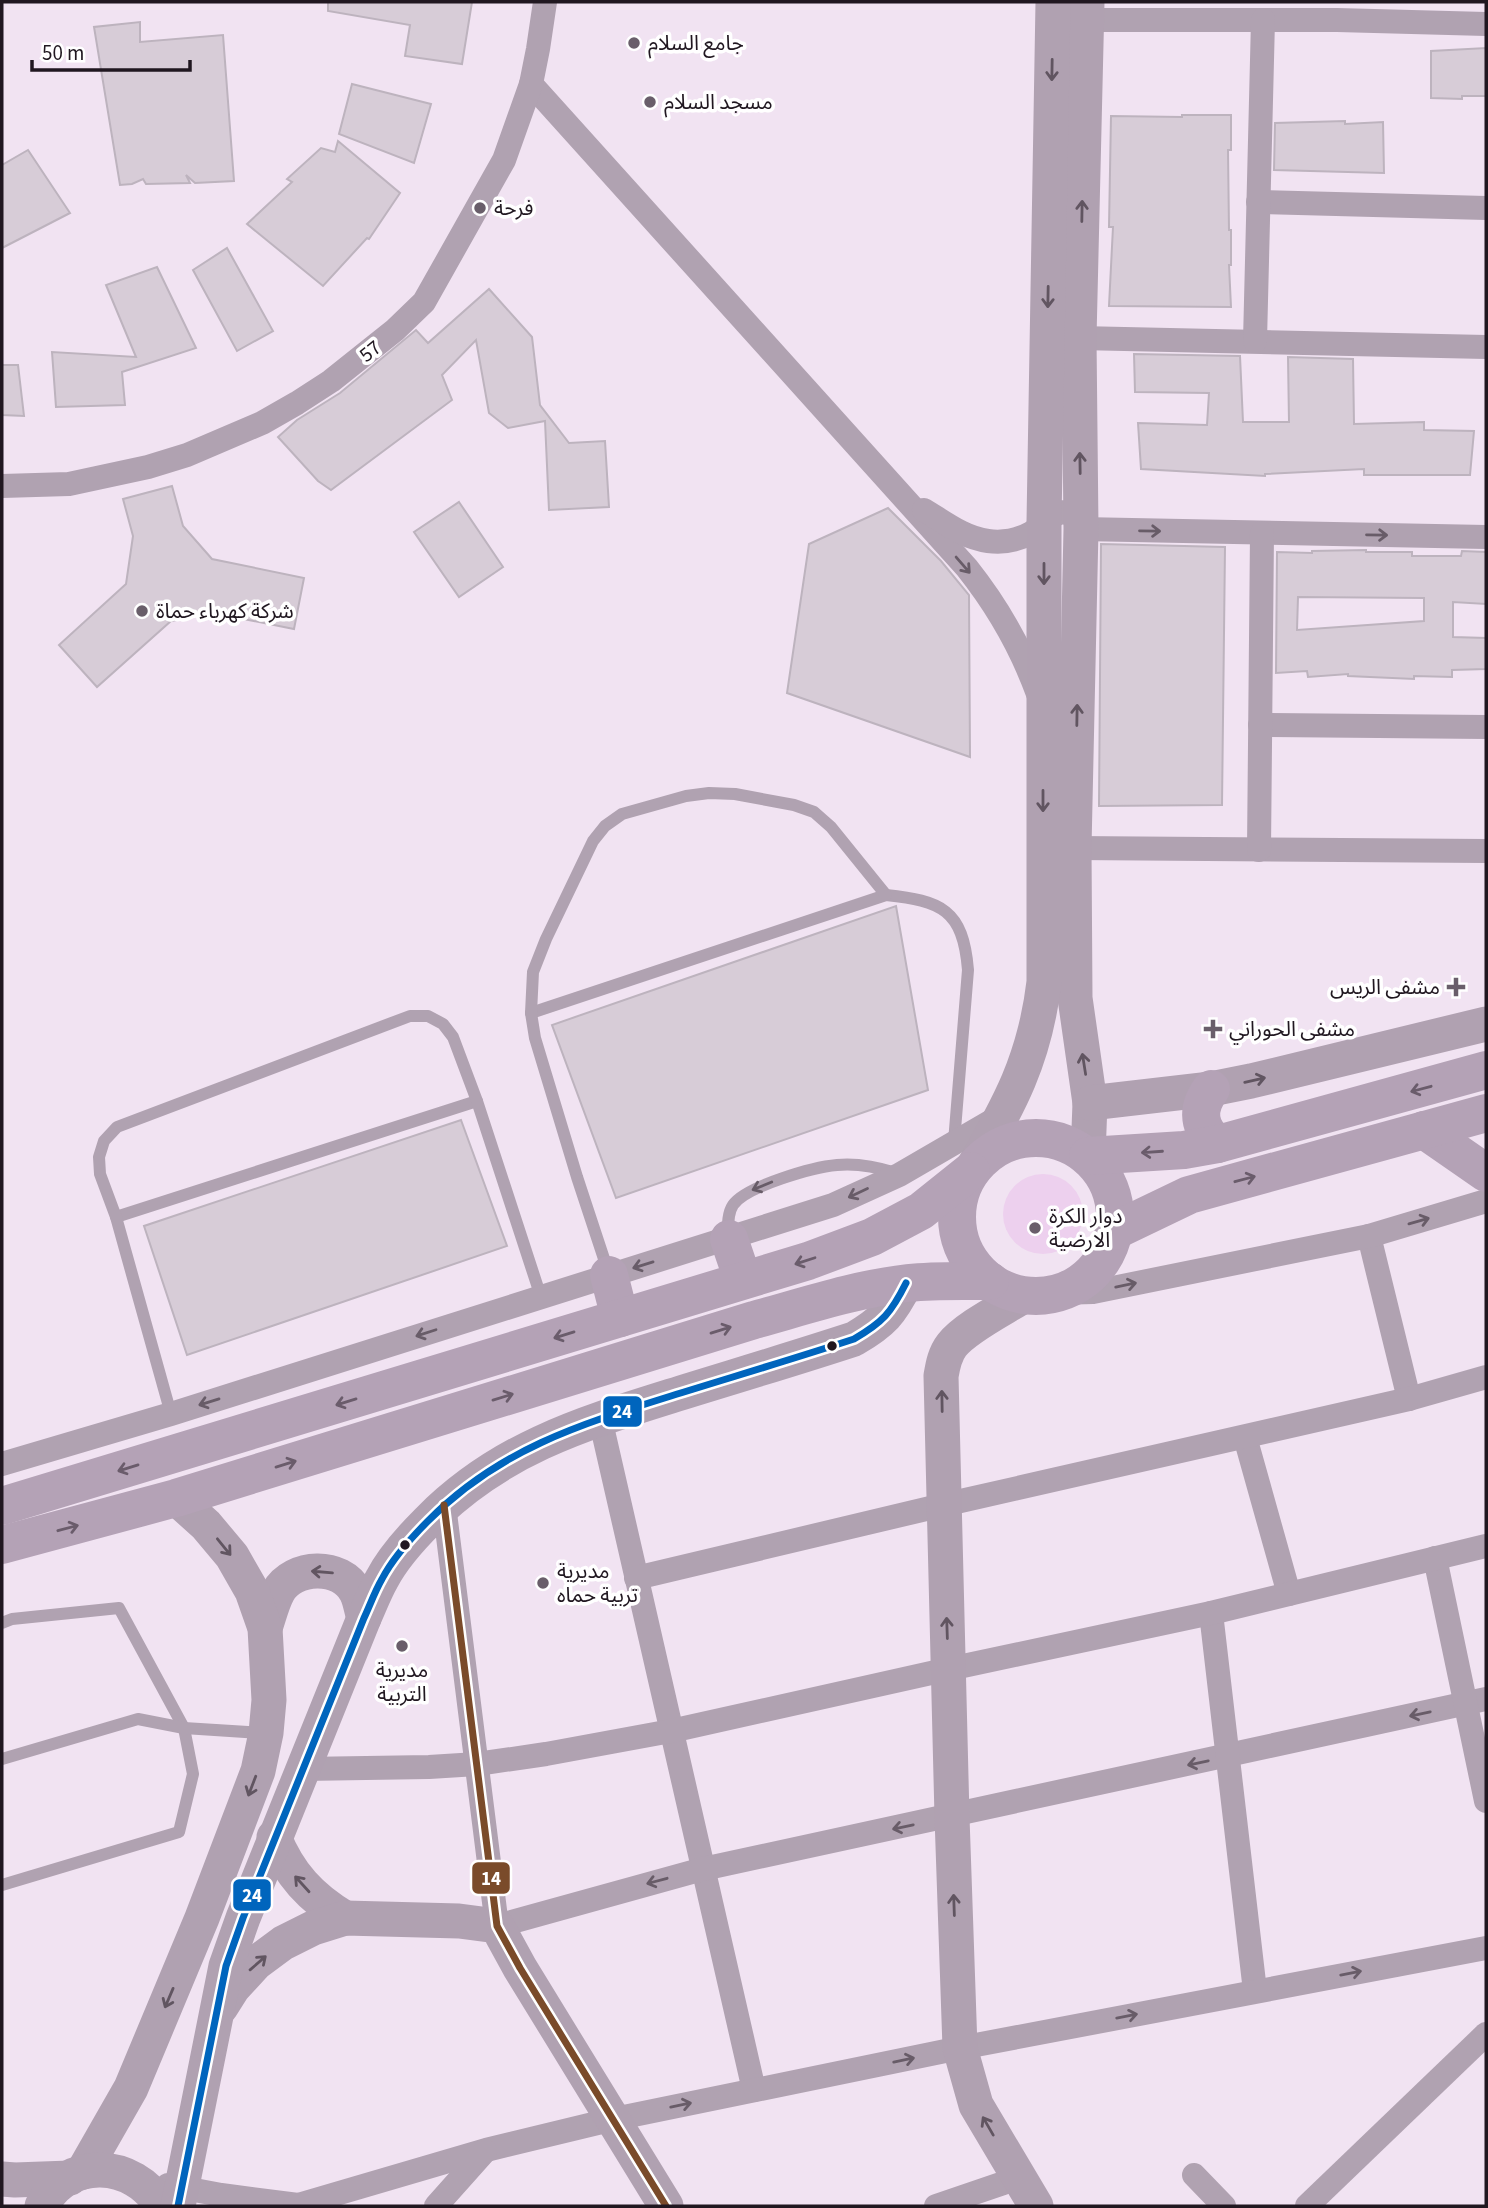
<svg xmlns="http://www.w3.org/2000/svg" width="1488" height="2208" font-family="'Source Sans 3','Noto Sans Arabic',sans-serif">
<rect width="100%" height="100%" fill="#f1e3f2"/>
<!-- green -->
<circle fill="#edd0ee" cx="1043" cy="1214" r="40"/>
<!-- building -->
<g fill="#d7ccd7" stroke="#bdb3be" stroke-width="2" fill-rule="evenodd">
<path d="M328,2H472L462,64L405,56L410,25L328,11Z"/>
<path d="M140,22V42L223,35L234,181L195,183L186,175L190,183L146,184L143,179L132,184L120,185L94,27Z"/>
<path d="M1486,48V96H1462V99L1431,98V51Z"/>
<path d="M352,84L431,104L414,163L339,134Z"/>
<path d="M1182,115H1231V150H1228L1229,230H1231V265H1229L1231,307L1109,306L1113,227H1109L1111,116L1182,117Z"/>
<path d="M1345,121V124L1383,122L1384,173L1274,170L1275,123Z"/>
<path d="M338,141L400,193L369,239L367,238L323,286L247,224L292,182L287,179L321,148L335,152Z"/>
<path d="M28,150L70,213L2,248V165Z"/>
<path d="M227,248L273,331L237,351L193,270Z"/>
<path d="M157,267L196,348L122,372L125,405L56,407L52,352L136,357L106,285Z"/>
<path d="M489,289L532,337L540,405L569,443L605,441L609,507L549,510L545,421L508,428L489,413L476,340L442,375L452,400L331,490L318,481L278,437L297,420L340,393L416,330L428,343Z"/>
<path d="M1134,354L1240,356L1243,422H1289L1288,357L1353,359L1354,424L1424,422V430L1474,431L1470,475H1364V469L1265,474V476L1141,469L1138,423L1207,425L1209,393L1135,392Z"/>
<path d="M2,365H18L24,416L2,415Z"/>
<path d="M172,486L183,526L212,559L304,578L294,629L213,613L171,621L97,687L59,645L126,584L133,536L123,499Z"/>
<path d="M459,502L503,567L459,597L414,532Z"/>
<path d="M888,508L941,561L969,595L970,757L787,693L809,544Z"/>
<path d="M1101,544L1225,547L1222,805L1099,806Z"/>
<path d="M1366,550V552H1412V556H1461L1462,551L1486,552V604L1453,602V637L1486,638V669L1452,670V677L1414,676V679L1348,676V674L1308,677L1307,671L1276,673L1277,552L1312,553V551ZM1298,597L1424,598V621L1297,630Z"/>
<path d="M896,906L928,1090L616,1198L552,1025Z"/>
<path d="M461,1120L507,1246L187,1355L144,1226Z"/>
</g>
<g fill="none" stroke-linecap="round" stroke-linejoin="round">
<!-- lane -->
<g stroke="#b0a2b1" stroke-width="12">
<path d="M531,1013L886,895C941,901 963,909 968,970L954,1142"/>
<path d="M116,1217L477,1101"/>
<path d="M728,1237C728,1227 727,1214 733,1205C746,1186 814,1167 837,1165C857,1163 877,1167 896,1173"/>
<path d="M608,1271L577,1177L535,1038L531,1013L533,972L546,939L593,841L605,826L622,814L686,796L709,793L735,794L794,805L814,812L831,827L886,895"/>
<path d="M171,1414L116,1217L100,1174L99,1157L104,1141L117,1127L410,1016H428L443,1024L453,1037L477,1101L541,1297"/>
<path d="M2,1623L12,1619L119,1608L184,1728L193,1774L179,1832L2,1885"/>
<path d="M2,1759L138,1719L184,1728L262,1733"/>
</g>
<!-- street -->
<g stroke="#b0a2b1" stroke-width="24">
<path d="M1087,20H1337L1486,24"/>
<path d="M531,84L967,568C998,607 1021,647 1038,694"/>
<path d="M1258,202L1486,208"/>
<path d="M1079,338L1486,347"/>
<path d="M1255,341L1263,20"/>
<path d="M2,486L69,484L148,467L187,455L262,423L297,403L331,381L395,330L424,302L504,160L531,84L538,49L545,2"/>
<path d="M924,510C944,522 964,538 988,541C1002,543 1018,540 1031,533C1051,521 1064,495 1081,529L1486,537"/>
<path d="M1260,725L1486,727"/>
<path d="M1074,848L1486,851"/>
<path d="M1259,850L1262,533"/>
<path d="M1369,1236L1409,1399"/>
<path d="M1058,1293L1093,1292L1369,1236L1486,1201"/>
<path d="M600,1418L754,2090"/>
<path d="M1245,1437L1289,1594"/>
<path d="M2,1464L171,1414L833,1205L899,1175L1004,1114"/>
<path d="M444,1505L497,1926L703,1869L1486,1699"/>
<path d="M1435,1558L1486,1801"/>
<path d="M636,1578L943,1505L1409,1399L1486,1377"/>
<path d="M1211,1613L1255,1991"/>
<path d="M303,1769L429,1767L477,1764L546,1754L671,1731L949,1669L1211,1613L1486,1546"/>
<path d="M1194,2175L1224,2206"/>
<path d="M168,2185L221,2195L298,2205"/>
<path d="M295,2206L486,2150L614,2119L960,2048L1486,1948"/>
<path d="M436,2206L485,2151"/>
<path d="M936,2206L1018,2178"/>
<path d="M1307,2206L1486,2034"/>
</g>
<!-- secondary -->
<g stroke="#b0a1b1" stroke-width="35">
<path d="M1087,2L1079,338L1081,529L1074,848L1075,998L1090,1103L1088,1156"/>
<path d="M1090,1103L1211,1089L1251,1081L1486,1024"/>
<path d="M971,1171C1009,1106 1035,1059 1044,982V522L1053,2"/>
<path d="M1025,1295C1005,1308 966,1327 952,1345C945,1354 943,1364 941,1376L952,1817L960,2048L976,2105L1036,2206"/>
<path d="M265,1628C269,1617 272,1603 278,1592C293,1565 341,1563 356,1592C360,1599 361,1609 364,1618"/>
<path d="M274,1837C289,1874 311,1898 345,1918"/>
<path d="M221,2007L233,1988L256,1963L283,1943L313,1928L345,1918L459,1921L497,1926L520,1968L666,2206"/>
<path d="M83,2172L131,2088L202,1918L258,1771L266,1733L269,1700L265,1628L252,1591L232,1556L206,1525L176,1498"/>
<path d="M2,2179L15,2180L70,2178"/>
<path d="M42,2206C67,2156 134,2160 161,2206"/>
<path d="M178,2206L226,1966L243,1918L364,1618C370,1605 375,1591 382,1579C393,1558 411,1538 428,1521C498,1450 578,1425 671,1396C732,1377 793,1359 854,1339C883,1322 891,1313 906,1283"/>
</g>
<!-- primary -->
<g stroke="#b4a2b6" stroke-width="38">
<path d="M1211,1089C1196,1109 1198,1129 1218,1144"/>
<path d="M1424,1130L1486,1173"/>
<circle cx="1036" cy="1217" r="79"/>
<path d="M1088,1156L1184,1150L1218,1144L1486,1070"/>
<path d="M1114,1231L1189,1195L1486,1113"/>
<path d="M729,1239L743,1280"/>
<path d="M609,1275L620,1318"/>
<path d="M2,1506L808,1261L872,1237L921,1211L971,1171"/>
<path d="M2,1545L176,1498L754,1320C805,1306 856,1289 908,1283C936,1280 963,1281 990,1281"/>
</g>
<!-- bus-1 casing -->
<g stroke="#fff" stroke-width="12">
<path id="bus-1" d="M178,2206L226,1966L243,1918L364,1618C370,1605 375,1591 382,1579C393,1558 411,1538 428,1521C498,1450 578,1425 671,1396C732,1377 793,1359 854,1339C883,1322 891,1313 906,1283"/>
</g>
<!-- bus-2 casing -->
<g stroke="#fff" stroke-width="12">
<path id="bus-2" d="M444,1505L497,1926L520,1968L666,2206"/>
</g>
<!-- bus-1 -->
<use href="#bus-1" stroke="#0065bd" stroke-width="7"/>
<!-- bus-2 -->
<use href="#bus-2" stroke="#7a4b2a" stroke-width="7"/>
</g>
<!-- one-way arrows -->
<defs><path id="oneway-shaft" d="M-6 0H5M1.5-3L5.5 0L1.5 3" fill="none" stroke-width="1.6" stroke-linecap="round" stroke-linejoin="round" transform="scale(1.75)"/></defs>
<g stroke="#615561">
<use href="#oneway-shaft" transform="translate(1052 70) rotate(91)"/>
<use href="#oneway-shaft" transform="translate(1082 211) rotate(-89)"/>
<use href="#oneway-shaft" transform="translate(1048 297) rotate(91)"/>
<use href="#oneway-shaft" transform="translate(1080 463) rotate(-91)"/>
<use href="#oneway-shaft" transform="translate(1044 574) rotate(90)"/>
<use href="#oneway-shaft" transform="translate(1077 715) rotate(-89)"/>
<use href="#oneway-shaft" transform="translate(1043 801) rotate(90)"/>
<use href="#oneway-shaft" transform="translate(1084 1064) rotate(-99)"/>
<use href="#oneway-shaft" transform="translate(1255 1080) rotate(-13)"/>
<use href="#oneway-shaft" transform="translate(942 1401) rotate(-91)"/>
<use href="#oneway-shaft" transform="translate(224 1547) rotate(51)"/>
<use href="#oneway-shaft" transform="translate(322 1572) rotate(-175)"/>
<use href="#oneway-shaft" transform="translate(947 1628) rotate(-92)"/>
<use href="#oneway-shaft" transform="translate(252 1786) rotate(111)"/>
<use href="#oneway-shaft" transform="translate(302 1884) rotate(-132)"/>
<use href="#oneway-shaft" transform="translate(954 1905) rotate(-92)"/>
<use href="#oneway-shaft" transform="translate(258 1963) rotate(-41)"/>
<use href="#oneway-shaft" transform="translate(169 1998) rotate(113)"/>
<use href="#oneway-shaft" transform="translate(988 2126) rotate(-120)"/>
</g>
<g stroke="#685c68">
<use href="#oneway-shaft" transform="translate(1150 531) rotate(1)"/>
<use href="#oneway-shaft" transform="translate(1377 535) rotate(1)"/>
<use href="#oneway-shaft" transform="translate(963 565) rotate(49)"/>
<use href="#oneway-shaft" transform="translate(762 1186) rotate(158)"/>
<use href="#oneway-shaft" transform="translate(858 1193) rotate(155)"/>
<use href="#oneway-shaft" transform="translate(1419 1221) rotate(-16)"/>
<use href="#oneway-shaft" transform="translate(643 1265) rotate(163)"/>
<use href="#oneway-shaft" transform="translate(1126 1285) rotate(-12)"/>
<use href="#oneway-shaft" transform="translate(426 1333) rotate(162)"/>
<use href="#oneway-shaft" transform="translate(209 1402) rotate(163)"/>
<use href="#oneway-shaft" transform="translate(1420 1714) rotate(168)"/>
<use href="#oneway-shaft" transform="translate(1198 1763) rotate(168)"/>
<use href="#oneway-shaft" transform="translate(903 1827) rotate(168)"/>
<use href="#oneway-shaft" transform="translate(657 1881) rotate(165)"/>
<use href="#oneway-shaft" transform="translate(1351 1973) rotate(-11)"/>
<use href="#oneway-shaft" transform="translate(1127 2016) rotate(-11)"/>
<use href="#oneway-shaft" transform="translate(904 2060) rotate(-12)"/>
<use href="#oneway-shaft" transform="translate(681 2105) rotate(-12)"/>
</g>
<g stroke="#6a5c6b">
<use href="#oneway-shaft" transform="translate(1421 1089) rotate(165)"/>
<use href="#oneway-shaft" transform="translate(1152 1152) rotate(176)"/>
<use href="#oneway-shaft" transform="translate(1245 1179) rotate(-15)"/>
<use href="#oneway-shaft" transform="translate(805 1261) rotate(162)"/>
<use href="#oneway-shaft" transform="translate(721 1330) rotate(-17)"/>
<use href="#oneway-shaft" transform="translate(564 1335) rotate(163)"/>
<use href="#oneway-shaft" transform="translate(503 1397) rotate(-17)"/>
<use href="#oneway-shaft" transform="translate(346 1402) rotate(163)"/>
<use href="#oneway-shaft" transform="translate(286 1464) rotate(-17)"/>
<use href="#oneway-shaft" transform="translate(128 1468) rotate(163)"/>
<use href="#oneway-shaft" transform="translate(68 1528) rotate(-15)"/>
</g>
<!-- markers -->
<g fill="#695e6a" stroke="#fff" stroke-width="2.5">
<circle cx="634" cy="43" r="7"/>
<circle cx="650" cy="102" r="7"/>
<circle cx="480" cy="208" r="7"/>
<circle cx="142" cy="611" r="7"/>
<path d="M1452.5 976.5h7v7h7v7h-7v7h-7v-7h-7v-7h7z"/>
<path d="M1209.5 1018.5h7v7h7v7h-7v7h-7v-7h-7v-7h7z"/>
<circle cx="1035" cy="1228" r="7"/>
<circle cx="543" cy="1583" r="7"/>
<circle cx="402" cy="1646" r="7"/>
</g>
<g fill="#201720" stroke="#fff" stroke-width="2.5">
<circle cx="832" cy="1346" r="6"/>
<circle cx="405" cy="1545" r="6"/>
</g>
<g text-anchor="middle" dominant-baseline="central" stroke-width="7" stroke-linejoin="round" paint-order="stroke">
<!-- poi labels -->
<g font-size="21" fill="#201720" stroke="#fff" text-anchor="start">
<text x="648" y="43">جامع السلام</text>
<text x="664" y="102">مسجد السلام</text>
<text x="494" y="208">فرحة</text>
<text x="156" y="611">شركة كهرباء حماة</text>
<text x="1440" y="987" text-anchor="end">مشفى الريس</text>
<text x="1229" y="1029">مشفى الحوراني</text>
<text x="1049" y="1216">دوار الكرة<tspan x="1049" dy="24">الارضية</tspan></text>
<text x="557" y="1571">مديرية<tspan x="557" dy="24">تربية حماه</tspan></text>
<text x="402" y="1670" text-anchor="middle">مديرية<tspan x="402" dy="24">التربية</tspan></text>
</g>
<!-- street labels -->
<g font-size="21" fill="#201720" stroke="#fff">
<text transform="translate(370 351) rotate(-39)">57</text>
</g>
</g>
<g stroke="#fff" stroke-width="2.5">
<rect x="602" y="1395" width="41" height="33" rx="7" fill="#0065bd"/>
<rect x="471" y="1861" width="40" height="34" rx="7" fill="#7a4b2a"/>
<rect x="232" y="1878" width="40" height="34" rx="7" fill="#0065bd"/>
</g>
<g font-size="19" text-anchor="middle" font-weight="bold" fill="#fff">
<text x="622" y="1418">24</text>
<text x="491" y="1885">14</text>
<text x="252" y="1902">24</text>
</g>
<!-- border -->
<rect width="1488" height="2208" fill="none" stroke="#201720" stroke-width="7"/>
<!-- scale -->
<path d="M32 60v10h158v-10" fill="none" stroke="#201720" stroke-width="3.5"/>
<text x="42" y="60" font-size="21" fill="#201720" stroke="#ffffff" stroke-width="5" paint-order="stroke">50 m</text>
</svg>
